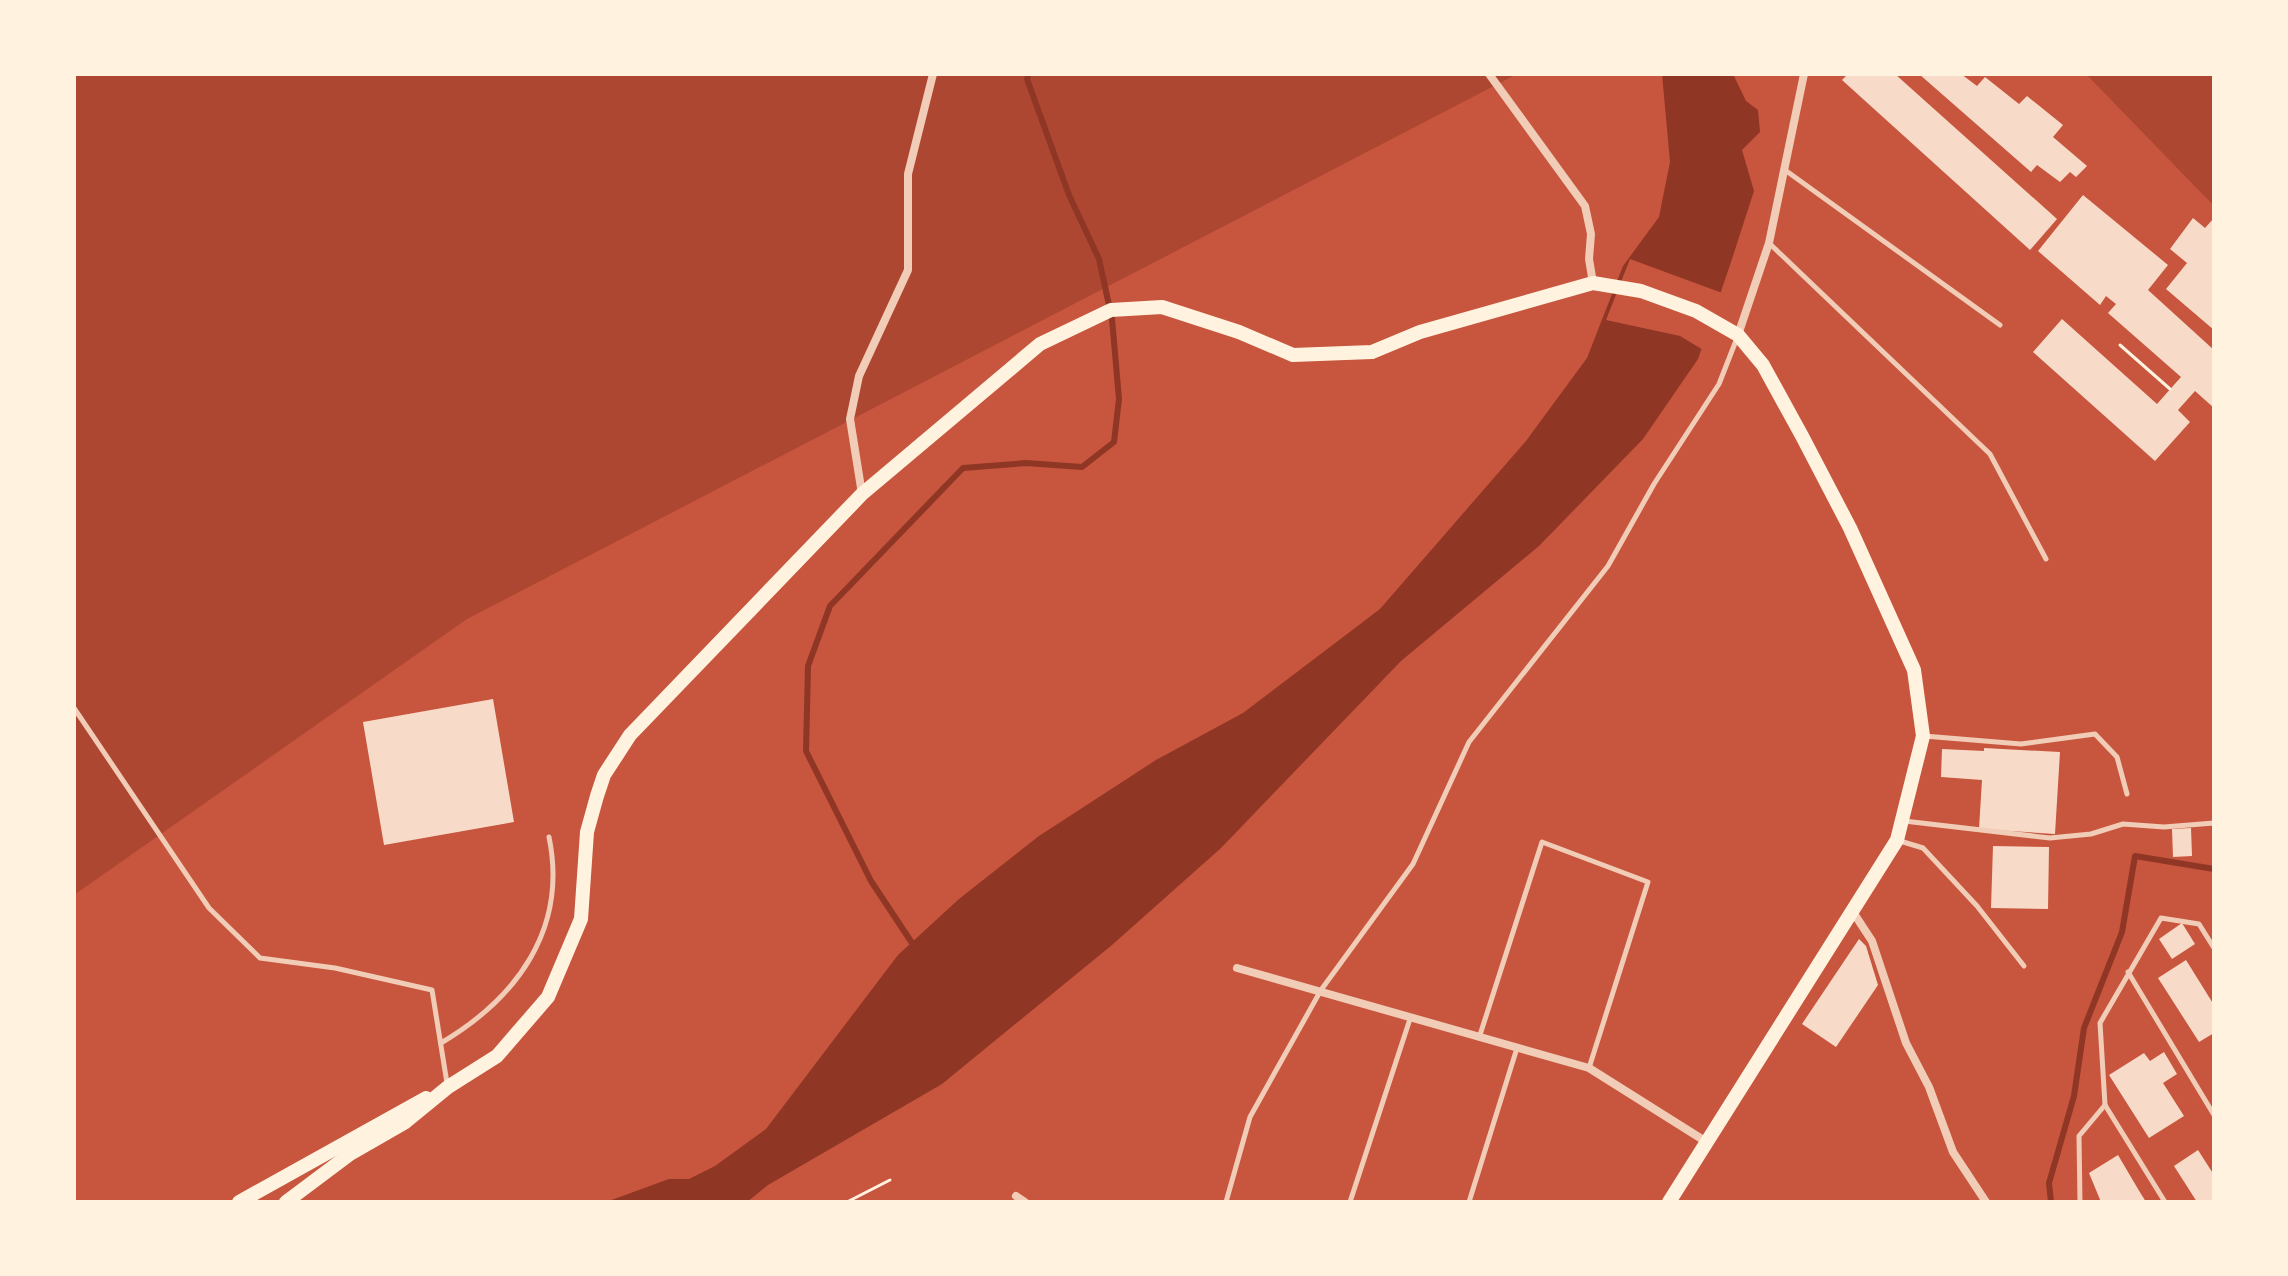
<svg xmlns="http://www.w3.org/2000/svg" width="2288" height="1276" font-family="Cabin,sans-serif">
<rect width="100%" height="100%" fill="#c8553d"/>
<!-- green -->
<g fill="#ae4732">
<path d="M74,74H1517L467,619L74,895Z"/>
<path d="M2086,74H2214V206Z"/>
</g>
<!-- water -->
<path fill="#8f3625" d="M1662,74H1733L1746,101L1758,110L1760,132L1742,150L1754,191L1731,262L1698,359L1643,439L1539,546L1401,661L1221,848L1112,945L942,1084L768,1185L747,1202H606L669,1179H689L715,1166L766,1129L898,955L959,899L1039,836L1156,760L1243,713L1380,609L1526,441L1587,358L1623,266L1659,217L1670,162Z"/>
<!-- pier -->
<path fill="#c8553d" d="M1630,259L1725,294L1705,351L1680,336L1606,320Z"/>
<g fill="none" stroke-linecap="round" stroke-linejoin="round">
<!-- stream -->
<g stroke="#8f3625" stroke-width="6">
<path d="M916,949L871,881L806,751L808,666L830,606L963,468L1026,463L1082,467L1114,442L1119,399L1112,319L1099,259L1069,195L1027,79L1029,74"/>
<path d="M2051,1202L2049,1183L2074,1096L2084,1028L2122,932L2135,856L2214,869"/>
</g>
</g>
<!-- building -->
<g fill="#f7dbc8">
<path d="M1848,74H1895L2057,219L2030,250L1842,80Z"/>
<path d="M1919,74H1961L1977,86L1985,77L2019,104L2027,96L2063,125L2053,137L2087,166L2076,177L2070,172L2060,182L2037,165L2031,172Z"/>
<path d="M2083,195L2168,265L2148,290L2214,350V408L2195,391L2178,410L2190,422L2155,461L2033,352L2062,319L2157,404L2181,377L2108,313L2116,304L2106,296L2100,305L2038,251Z"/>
<path d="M2193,218L2205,228L2214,218V330L2166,289L2187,263L2170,249Z"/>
<path d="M493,699L514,822L384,845L363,722Z"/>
<path d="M1984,748L2060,752L2055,834L1979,829L1982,780L1941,777L1942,749L1984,751Z"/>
<path d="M2191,828L2192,856L2173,857L2172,829Z"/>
<path d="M1993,846L2049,847L2048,909L1991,908Z"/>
<path d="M2182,923L2195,944L2172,959L2159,939Z"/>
<path d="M1859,939L1866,946L1878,985L1836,1047L1802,1024Z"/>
<path d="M2186,960L2214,1005V1033L2199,1042L2158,978Z"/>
<path d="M2164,1052L2177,1074L2163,1083L2184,1116L2149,1138L2109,1075L2144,1053L2150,1061Z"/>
<path d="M2198,1150L2214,1175V1202H2197L2174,1166Z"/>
<path d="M2118,1155L2138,1189L2146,1202H2101L2089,1173Z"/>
</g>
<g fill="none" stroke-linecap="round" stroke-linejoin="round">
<!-- path -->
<g stroke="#fff3e0" stroke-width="3">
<path d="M2120,345L2170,389"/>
<path d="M847,1202L890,1180"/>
</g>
<!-- service -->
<g stroke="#f1ccb7" stroke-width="5">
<path d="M1785,170L2000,325"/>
<path d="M1770,244L1990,454L2046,559"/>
<path d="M74,708L209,908L260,958L335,968L432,990L447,1083"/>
<path d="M1924,736L2021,744L2095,734L2117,757L2127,794"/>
<path d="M1904,821L2050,838L2091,834L2123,824L2164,827L2214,823"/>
<path d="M1900,841L1923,848L1977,906L2024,966"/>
<path d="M2128,972L2214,1115"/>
<path d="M1479,1038L1542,842L1648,882L1589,1068"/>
<path d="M441,1043C517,998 568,929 549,837"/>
<path d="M2105,1105L2165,1202"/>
<path d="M1226,1202L1250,1117L1321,990L1413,864L1469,742L1608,566L1654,484L1719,384L1737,338"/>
<path d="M1350,1202L1410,1019"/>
<path d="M1469,1202L1517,1048"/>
<path d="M2080,1202L2079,1136L2105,1105L2100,1023L2161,918L2199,924L2214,948"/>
</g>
<!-- minor -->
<g stroke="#f1ccb7" stroke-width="8">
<path d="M1489,74L1585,206L1591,234L1589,259L1593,283"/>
<path d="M1738,335L1769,243L1804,74"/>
<path d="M862,494L850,419L859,376L908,270V174L933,74"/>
<path d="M1853,912L1872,941L1906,1043L1929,1087L1953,1152L1986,1202"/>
<path d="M1237,968L1589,1068L1705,1141"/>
<path d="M1016,1196L1025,1202"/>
</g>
<!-- secondary -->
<g stroke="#fff3e0" stroke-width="14">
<path d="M239,1202L426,1098"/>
<path d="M286,1202L350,1154L404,1123L448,1087L497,1056L548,997L581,919L587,832L597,796L604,775L630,735L862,494L1040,344L1111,310L1162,307L1239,332L1293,355L1372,352L1420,332L1593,283L1641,291L1696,311L1738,335L1763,365L1802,436L1850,528L1914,670L1923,736L1897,840L1669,1202"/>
</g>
</g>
<!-- border -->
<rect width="2288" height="1276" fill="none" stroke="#fff3e0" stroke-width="152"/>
</svg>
